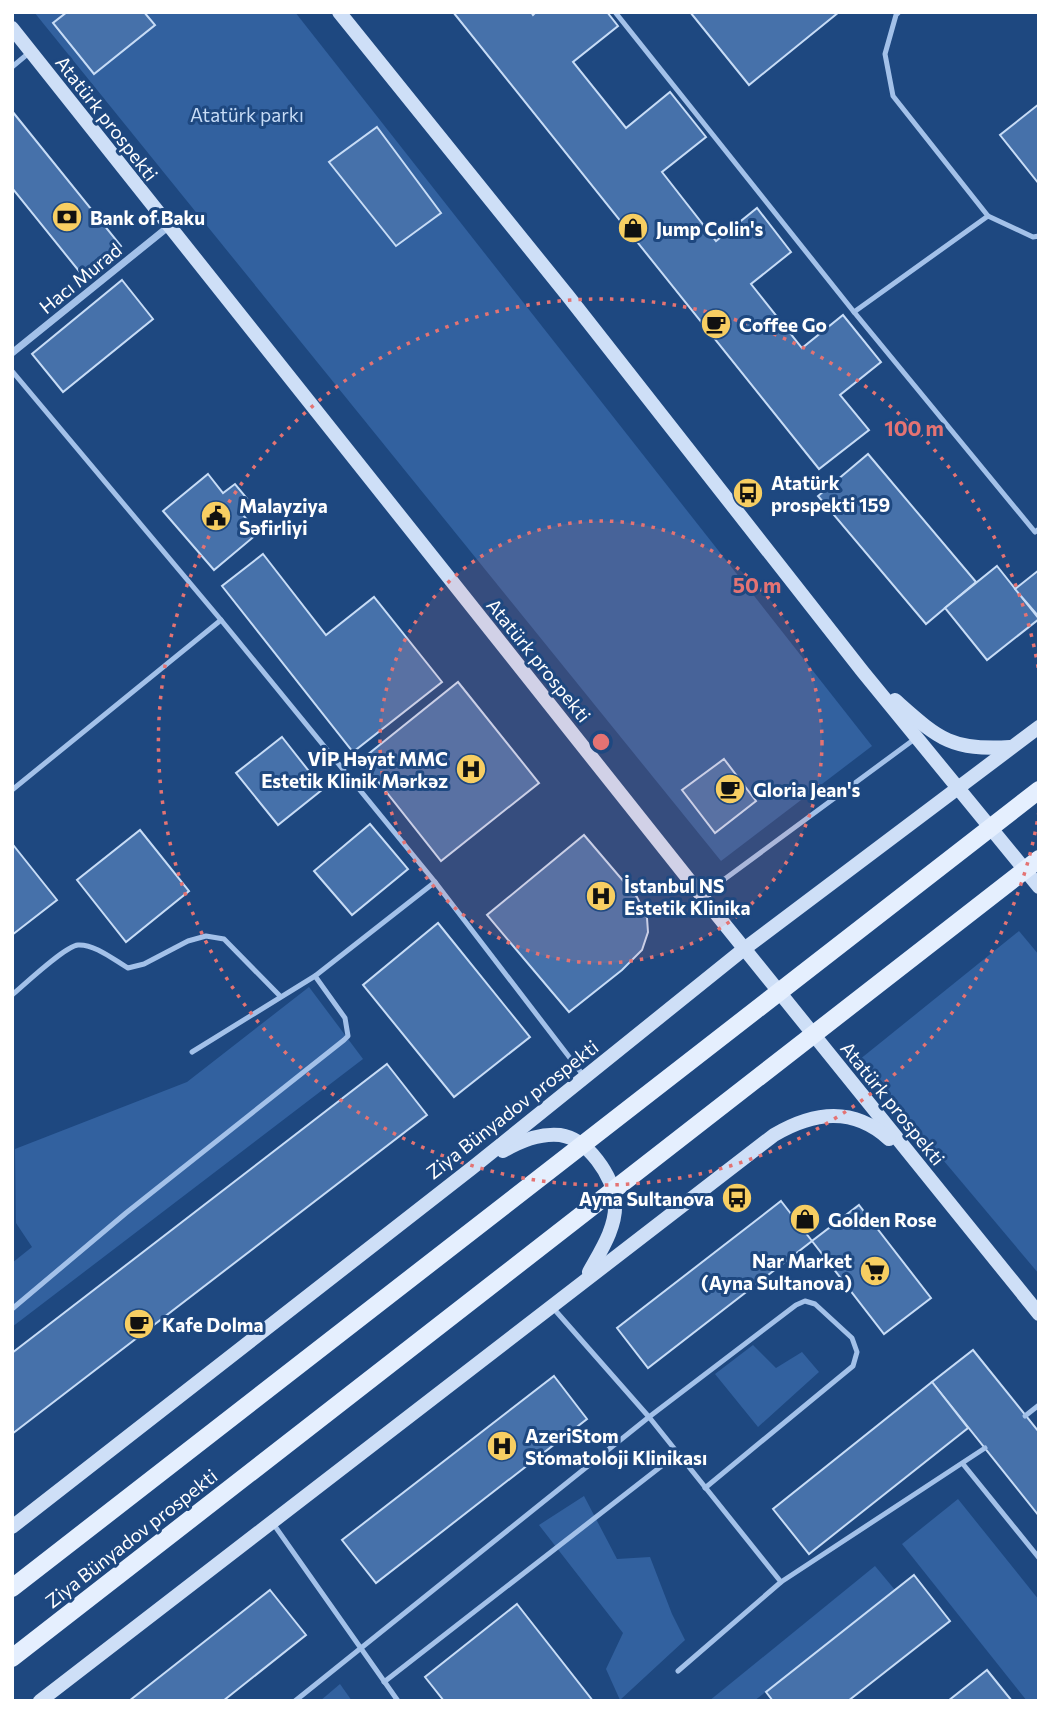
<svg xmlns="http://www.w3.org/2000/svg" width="1051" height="1713" font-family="Commissioner,sans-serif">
<rect width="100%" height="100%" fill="#1e4880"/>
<!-- green -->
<g fill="#32619f">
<path d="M34,12H295L872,746L721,861Z"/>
<path d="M1019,931L1039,955V1274L859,1060Z"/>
<path d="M309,987L363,1059L12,1327V1263L32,1247L16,1223L15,1149L187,1082Z"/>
<path d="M753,1345L776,1368L802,1352L819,1372L758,1427L715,1374Z"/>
<path d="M584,1496L617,1559L650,1557L672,1614L685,1640L620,1700L606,1669L623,1633L539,1525Z"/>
<path d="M958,1499L1039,1600V1701H1027L902,1544Z"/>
<path d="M875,1566L895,1590L754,1701H709Z"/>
<path d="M340,1684L352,1701H320Z"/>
</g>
<!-- building -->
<g fill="#4671aa" stroke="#c7dcf6" stroke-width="2">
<path d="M67,12H144L155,25L94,74L53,23Z"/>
<path d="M453,12H531L533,15L536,12H607L618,26L573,62L626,128L670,92L706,137L662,172L716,241L757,208L791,252L751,284L802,348L843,315L881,362L840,395L869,430L819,469Z"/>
<path d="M690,12H839L749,85Z"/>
<path d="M1039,104V184L1000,135Z"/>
<path d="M12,111L121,246L83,276L12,188Z"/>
<path d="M377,127L441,213L396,246L329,162Z"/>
<path d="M122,280L153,319L63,392L32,354Z"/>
<path d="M868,454L976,582L926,624L818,496Z"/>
<path d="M208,474L223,493L235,484L254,507L243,515L258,533L214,570L163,511Z"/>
<path d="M263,554L326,635L374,597L442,682L353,752L222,586Z"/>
<path d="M997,566L1039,619L987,660L945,608Z"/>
<path d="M1039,570V617L1015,589Z"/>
<path d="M458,682L539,783L441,861L361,760Z"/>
<path d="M282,737L323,789L278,825L236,773Z"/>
<path d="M724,759L756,801L715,833L682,790Z"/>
<path d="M370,824L408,869L352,915L314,871Z"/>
<path d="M140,830L189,891L126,942L77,880Z"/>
<path d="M584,835L637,897L647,918L648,932L642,950L622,970L569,1012L487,915Z"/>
<path d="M14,846L57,900L12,935V847Z"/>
<path d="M438,923L530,1037L454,1097L363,985Z"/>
<path d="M387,1064L427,1115L12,1434V1353Z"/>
<path d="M781,1201L812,1241L648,1368L617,1328Z"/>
<path d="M859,1205L931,1298L884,1334L812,1241Z"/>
<path d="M973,1350L1039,1432V1516L932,1382Z"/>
<path d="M554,1376L587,1419L376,1583L342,1540Z"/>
<path d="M932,1382L968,1428L809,1554L773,1509Z"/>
<path d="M914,1575L950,1621L848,1701H773L766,1692Z"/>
<path d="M270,1590L306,1635L223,1701H129Z"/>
<path d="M517,1604L593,1701H444L425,1677Z"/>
<path d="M987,1670L1012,1701H948Z"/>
</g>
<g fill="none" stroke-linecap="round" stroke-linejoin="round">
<!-- lane -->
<g stroke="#a3c1e9" stroke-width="5">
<path d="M615,12L854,312L1035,532L1039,529"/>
<path d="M899,12L896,15L885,54L893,96L988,216"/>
<path d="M12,67L30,52"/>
<path d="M854,312L988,216L1033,237L1039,236"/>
<path d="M12,371L221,620L435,882L583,1075"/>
<path d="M12,790L221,620"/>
<path d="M703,895L916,738"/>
<path d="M12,995C24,985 65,946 78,945C95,944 114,960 128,968L144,964L188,941L206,936L224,939L280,996"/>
<path d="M192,1052L315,976L435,882"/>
<path d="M12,1309L126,1213L344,1040L348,1036L345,1018L315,976"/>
<path d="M554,1309L649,1417L781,1582L678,1671"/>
<path d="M1025,1416L1039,1405"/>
<path d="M963,1464L1039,1558"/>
<path d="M272,1522L398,1701"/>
<path d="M781,1582L985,1448"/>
<path d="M384,1682L677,1454"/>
<path d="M295,1701L649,1417L796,1305L805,1301L815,1304L852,1338L857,1352L853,1366L705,1488"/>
</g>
<!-- street -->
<path stroke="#a3c1e9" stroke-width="7" d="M12,353L168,227"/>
<!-- secondary -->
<g stroke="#cedff7" stroke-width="14">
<path d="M339,12L568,296L863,672L1039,887"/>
<path d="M12,28L709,905L1039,1314"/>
<path d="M895,700C938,738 950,751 1010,747"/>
<path d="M503,1151C520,1141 540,1133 560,1135C588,1139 613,1176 615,1202C617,1227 600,1252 589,1272"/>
<path d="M12,1527L472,1168L744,949L1039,727"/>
<path d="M40,1701L774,1135C813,1112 853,1106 889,1139"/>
</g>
<!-- primary-bridge -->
<g stroke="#e5effe" stroke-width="18">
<path d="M12,1588L1039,790"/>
<path d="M12,1658L1039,859"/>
</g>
</g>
<!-- distance rings -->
<circle cx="601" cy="742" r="221" fill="#e47373" fill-opacity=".12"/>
<g fill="none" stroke="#e47373" stroke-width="3.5" stroke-dasharray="3.5 7">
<circle cx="601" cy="742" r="221"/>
<path d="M1039 811A443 443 0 1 1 1039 673"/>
</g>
<!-- icons -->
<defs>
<g id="bank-disc" transform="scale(1.575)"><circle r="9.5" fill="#f7ce62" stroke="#1e4880"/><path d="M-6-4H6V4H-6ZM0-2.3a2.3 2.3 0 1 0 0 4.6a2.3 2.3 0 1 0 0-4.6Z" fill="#111"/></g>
<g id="shop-disc" transform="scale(1.575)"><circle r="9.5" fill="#f7ce62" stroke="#1e4880"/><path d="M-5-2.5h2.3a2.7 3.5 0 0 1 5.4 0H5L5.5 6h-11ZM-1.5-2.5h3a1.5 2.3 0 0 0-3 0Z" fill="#111"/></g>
<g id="cafe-disc" transform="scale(1.575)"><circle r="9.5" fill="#f7ce62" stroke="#1e4880"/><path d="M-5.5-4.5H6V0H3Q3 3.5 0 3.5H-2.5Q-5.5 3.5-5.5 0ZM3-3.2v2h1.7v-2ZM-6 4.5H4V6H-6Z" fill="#111"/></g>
<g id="bus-disc" transform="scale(1.575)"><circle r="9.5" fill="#f7ce62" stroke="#1e4880"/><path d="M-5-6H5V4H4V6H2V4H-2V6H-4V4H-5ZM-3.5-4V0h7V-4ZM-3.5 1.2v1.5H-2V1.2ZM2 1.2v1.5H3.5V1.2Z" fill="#111"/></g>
<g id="civic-disc" transform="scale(1.575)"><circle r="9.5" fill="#f7ce62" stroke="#1e4880"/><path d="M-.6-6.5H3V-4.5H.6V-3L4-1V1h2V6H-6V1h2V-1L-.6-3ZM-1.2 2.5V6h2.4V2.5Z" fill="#111"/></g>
<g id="hospital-disc" transform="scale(1.575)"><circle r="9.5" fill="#f7ce62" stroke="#1e4880"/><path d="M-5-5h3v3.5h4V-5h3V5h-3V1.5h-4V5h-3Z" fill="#111"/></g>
<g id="supermarket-disc" transform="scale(1.575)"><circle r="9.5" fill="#f7ce62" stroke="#1e4880"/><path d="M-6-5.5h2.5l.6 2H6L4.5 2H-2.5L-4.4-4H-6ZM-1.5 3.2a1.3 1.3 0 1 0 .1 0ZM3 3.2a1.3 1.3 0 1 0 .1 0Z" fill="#111"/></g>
</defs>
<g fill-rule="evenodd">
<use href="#bank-disc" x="67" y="217"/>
<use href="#shop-disc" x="633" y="228"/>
<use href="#cafe-disc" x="716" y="324"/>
<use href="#bus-disc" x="748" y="493"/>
<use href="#civic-disc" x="216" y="516"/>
<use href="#hospital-disc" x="471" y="769"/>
<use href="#cafe-disc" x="730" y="789"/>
<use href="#hospital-disc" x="601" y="896"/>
<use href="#bus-disc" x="737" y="1198"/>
<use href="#shop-disc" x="805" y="1219"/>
<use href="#supermarket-disc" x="875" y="1271"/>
<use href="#cafe-disc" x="139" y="1324"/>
<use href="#hospital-disc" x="502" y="1446"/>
</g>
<g text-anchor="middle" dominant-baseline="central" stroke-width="6" stroke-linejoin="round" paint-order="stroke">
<!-- park labels -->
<g font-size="19" fill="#c7dcf6" stroke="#1e4880">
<text x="247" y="114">Atatürk parkı</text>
</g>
<!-- street labels -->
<g font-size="19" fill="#fff" stroke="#1e4880">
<text transform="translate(107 118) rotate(52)">Atatürk prospekti</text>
<text transform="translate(80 278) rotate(-39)">Hacı Murad</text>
<text transform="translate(539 660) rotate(51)">Atatürk prospekti</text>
<text transform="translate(893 1103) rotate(51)">Atatürk prospekti</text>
<text transform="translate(512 1109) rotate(-38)">Ziya Bünyadov prospekti</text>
<text transform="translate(131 1538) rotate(-38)">Ziya Bünyadov prospekti</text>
</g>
<!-- poi labels -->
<g font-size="19" font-weight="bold" fill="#fff" stroke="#1e4880" text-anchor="start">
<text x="90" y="217">Bank of Baku</text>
<text x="656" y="228">Jump Colin's</text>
<text x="739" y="324">Coffee Go</text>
<text x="771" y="482">Atatürk<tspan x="771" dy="22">prospekti 159</tspan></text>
<text x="239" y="505">Malayziya<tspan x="239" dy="22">Səfirliyi</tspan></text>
<text x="448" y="758" text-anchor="end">VİP Həyat MMC<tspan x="448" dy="22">Estetik Klinik Mərkəz</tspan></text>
<text x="753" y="789">Gloria Jean's</text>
<text x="624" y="885">İstanbul NS<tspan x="624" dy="22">Estetik Klinika</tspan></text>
<text x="714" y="1198" text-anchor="end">Ayna Sultanova</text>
<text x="828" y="1219">Golden Rose</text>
<text x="852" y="1260" text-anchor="end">Nar Market<tspan x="852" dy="22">(Ayna Sultanova)</tspan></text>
<text x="162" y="1324">Kafe Dolma</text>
<text x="525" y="1435">AzeriStom<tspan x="525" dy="22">Stomatoloji Klinikası</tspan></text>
</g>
</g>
<circle cx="601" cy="742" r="10" fill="#e47373" stroke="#1e4880" stroke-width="3.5"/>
<g font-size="21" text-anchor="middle" font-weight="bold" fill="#e47373" stroke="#1e4880" stroke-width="6" stroke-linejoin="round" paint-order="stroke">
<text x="914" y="436">100 m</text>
<text x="757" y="593">50 m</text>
</g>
<!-- border -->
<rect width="1051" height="1713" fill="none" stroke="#ffffff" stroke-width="28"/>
</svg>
